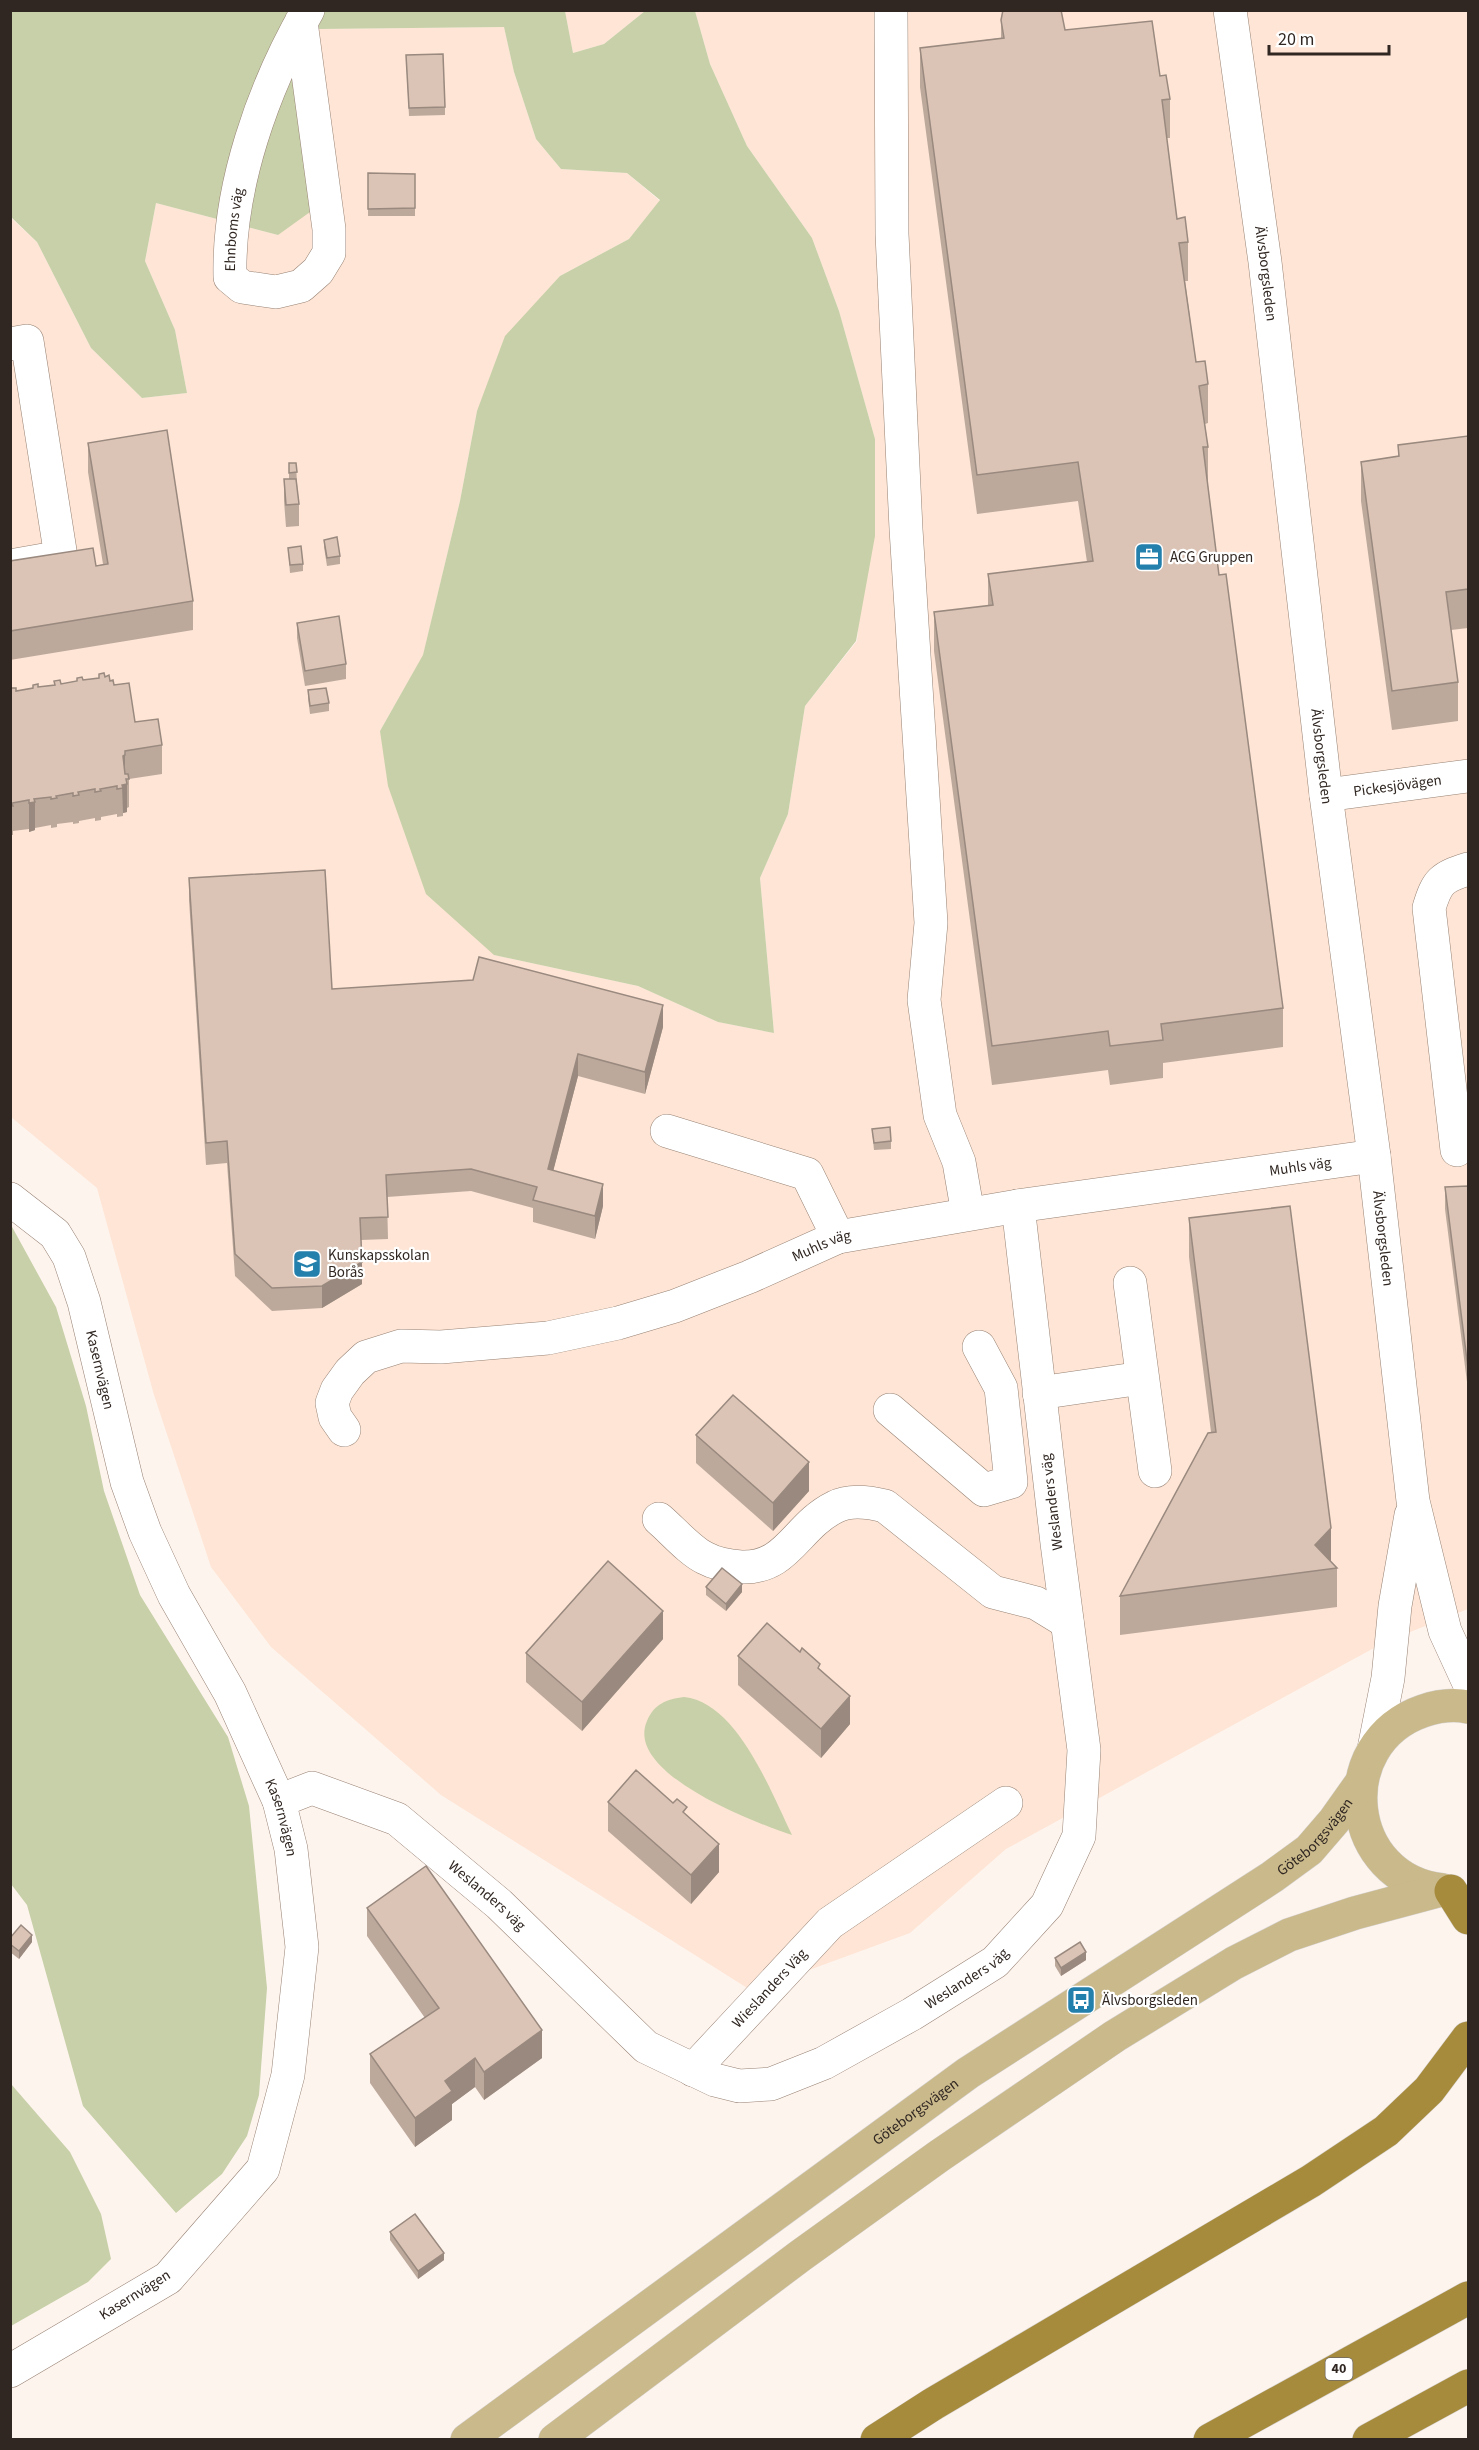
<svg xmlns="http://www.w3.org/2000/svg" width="1479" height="2450" font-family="'Source Sans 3',sans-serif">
<rect width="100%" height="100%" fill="#fef4ee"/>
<!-- built -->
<g fill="#fee5d5">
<path d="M565,11H652H645L604,44L573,53Z"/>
<path d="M695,11H1468V1609L1385,1642L1006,1849L910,1933L752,1991L441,1795L271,1647L211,1567L154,1395L97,1188L11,1117L10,217L37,242L91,348L142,398L187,393L175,330L145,261L156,203L278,235L319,29L504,27L514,72L536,139L561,169L627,173L660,201L629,239L560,276L477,411L460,501L423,656L380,731L494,955L638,986L718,1022L774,1033L760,878L788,814L805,706L857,641L875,439L839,311L812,238L747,146L710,64Z"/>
</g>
<!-- green -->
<g fill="#c7d0a8">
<path d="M10,11H565L573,53L604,44L645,11H695L710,64L747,146L812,238L839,311L875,439V536L856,641L805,706L788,814L760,878L774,1033L718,1022L638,986L494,955L426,894L388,786L380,731L423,655L460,501L477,411L505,336L560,276L629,239L660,200L627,173L561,169L536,139L514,72L504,27L319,29L295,83L310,212L278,235L156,203L145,261L175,330L187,393L142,398L91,348L37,242L11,217Z"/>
<path d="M11,1225L56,1307L86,1406L104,1491L140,1595L228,1737L249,1806L267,1988L259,2095L247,2136L222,2174L176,2213L83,2106L27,1905L11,1884Z"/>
<path d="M684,1697C737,1702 771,1792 792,1835C755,1823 624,1773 647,1721C654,1704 667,1699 684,1697Z"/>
<path d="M11,2084L70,2152L101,2214L111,2259L88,2282L11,2326Z"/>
</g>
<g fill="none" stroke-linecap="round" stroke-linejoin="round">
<!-- minor casing -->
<g stroke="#978274" stroke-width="34">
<g id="minor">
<path d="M891,10L892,234L906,529L931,923L924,1000L940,1115L959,1162L968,1214"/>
<path id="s1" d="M1230,10L1265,262L1326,795L1374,1156L1413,1501L1445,1631L1468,1681"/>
<path id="s2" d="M301,22L329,229V253L318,271L301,286L276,292L242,287L230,277C228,187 263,88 308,10"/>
<path d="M10,344L27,341L61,557L10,566"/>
<path id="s3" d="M1326,795L1468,776"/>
<path d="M667,1131L807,1174L838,1237"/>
<path d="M1457,1150L1429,908C1437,881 1442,877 1468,869"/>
<path id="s4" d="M10,1199L55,1234L69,1257L84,1302L127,1482L145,1532L174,1595L230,1693L279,1801L291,1849L302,1947L288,2075L263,2169L168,2278L10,2371"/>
<path d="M1130,1283L1155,1471"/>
<path d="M1039,1393L1142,1378"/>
<path d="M890,1410L984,1490L1011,1482L1001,1388L979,1347"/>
<path id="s5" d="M344,1430L335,1417L332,1403L337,1390L350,1372L366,1357L401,1346L441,1347L548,1338L618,1323L675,1306L749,1277L838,1237L1018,1206L1374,1156"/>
<path d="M659,1519C672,1530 690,1551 705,1558C716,1564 728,1566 741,1567C788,1569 796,1526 835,1507C850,1499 869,1502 885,1506L993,1592L1036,1603L1067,1622"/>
<path d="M1374,1749L1388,1678L1395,1606L1411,1515"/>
<path id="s6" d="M279,1801L312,1788L397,1819L499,1904L646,2047L715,2080L739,2086L771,2084L824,2063L912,2014L995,1962L1047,1905L1079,1836L1084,1750L1057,1543L1018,1206"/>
<path id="s7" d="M693,2070L830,1923L1006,1803"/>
</g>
</g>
<!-- major casing -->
<g stroke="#d6d4d3" stroke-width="34">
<g id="major">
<path d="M1443,1890C1345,1880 1330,1743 1423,1711C1438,1706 1453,1704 1468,1707"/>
<path id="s8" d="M467,2440L968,2073L1272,1877L1309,1850L1334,1821L1361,1783"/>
<path d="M555,2440L800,2256L939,2156L1115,2036L1234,1963L1289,1935L1355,1913L1441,1890"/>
</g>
</g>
<!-- highway casing -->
<g stroke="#d6d4d3" stroke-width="34">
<g id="highway">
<path d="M1451,1891L1468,1918"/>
<path d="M877,2440L933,2404L1311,2181L1386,2131L1429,2090L1468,2038"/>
<path d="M1210,2440L1468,2298"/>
<path d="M1369,2440L1468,2386"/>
</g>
</g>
<!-- minor -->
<use href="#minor" stroke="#fff" stroke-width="33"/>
<!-- major -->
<use href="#major" stroke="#cab98b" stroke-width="33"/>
<!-- highway -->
<use href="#highway" stroke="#a78b3d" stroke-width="33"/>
</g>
<!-- wall -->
<g fill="#bca99c">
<path d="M1001,20L1065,30L1160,76L1170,99V138H1167L1177,219L1188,242V281H1185L1196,362L1208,384V423L1205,424L1208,447V486L1219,575L1283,1008V1047L1163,1063V1078L1110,1085L1108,1070L992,1085L934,651V612L988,606V574L1087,562L1078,501L977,514L920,87V48L1001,38Z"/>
<path d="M406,55L445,107V115L409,116Z"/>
<path d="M368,173L415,174V216H368Z"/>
<path d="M1468,436V628L1451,630L1458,682V721L1392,730L1361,501V462L1398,456V445Z"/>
<path d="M88,443L193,601V630L10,660V561L96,566L103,564L88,472Z"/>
<path d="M289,463H296L297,484L299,504V526L286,527L284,501V479H289Z"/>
<path d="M324,540L340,556V564L327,566L324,547Z"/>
<path d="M288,548L303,564V571L290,573Z"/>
<path d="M297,623L346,664V679L305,686L297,638Z"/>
<path d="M99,674L110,681L114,685L135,722L162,745V774L129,779V807L127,808V812L123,813V816L117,817V814L101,817V820L95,821V818L79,821V823L73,824V822L57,824V827L51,828V825L35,828V830L29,832V829L13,831V835H10L11,688L16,691L33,688V685L38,687L54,685V681L61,684L77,681V678L83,680L99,678Z"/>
<path d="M308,690L329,703V711L310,714L308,698Z"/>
<path d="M189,878L332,989L663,1027L645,1094L578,1076L553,1171L603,1206L595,1239L533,1222V1208L471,1191L387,1197L388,1239L361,1240L362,1284L322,1308L272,1311L235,1276L227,1163L206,1165L189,900Z"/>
<path d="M872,1129L891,1141V1149L874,1150Z"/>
<path d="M1468,1186V1390L1445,1209V1187Z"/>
<path d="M1189,1218L1331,1562L1337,1568V1607L1120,1635V1596L1211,1432L1189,1257Z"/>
<path d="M696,1435L809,1491L773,1531L696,1463Z"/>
<path d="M706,1587L742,1592L726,1611L706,1595Z"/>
<path d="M663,1639L582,1731L526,1682V1653Z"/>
<path d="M738,1656L820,1670L850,1724L821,1758L738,1685Z"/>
<path d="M608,1802L687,1815L719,1872L691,1904L608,1831Z"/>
<path d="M367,1908L542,2058L484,2100L475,2087L452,2104V2120L415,2147L370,2083V2054L425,2018L367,1936Z"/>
<path d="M10,1938L32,1942L19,1959L10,1952Z"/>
<path d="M1055,1958L1086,1960L1061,1976L1055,1966Z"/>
<path d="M390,2232L444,2260L418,2279L390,2240Z"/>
</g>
<!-- shaded-wall -->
<g fill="#99897f">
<path d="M125,755V784L123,756Z"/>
<path d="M127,784V812L123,813L122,785Z"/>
<path d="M35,802V830L29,832V803Z"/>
<path d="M663,1005V1027L645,1094V1072Z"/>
<path d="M578,1054V1076L548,1191V1169Z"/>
<path d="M603,1184V1206L595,1239V1216Z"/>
<path d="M362,1262V1284L322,1308V1286Z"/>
<path d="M809,1462V1491L773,1531V1503Z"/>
<path d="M1331,1528V1567L1315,1545Z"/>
<path d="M742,1584V1592L726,1611V1604Z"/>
<path d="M663,1611V1639L582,1731V1702Z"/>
<path d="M850,1696V1724L821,1758V1729Z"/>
<path d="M719,1844V1872L691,1904V1875Z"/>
<path d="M32,1935V1942L19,1959V1951Z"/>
<path d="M1086,1952V1960L1061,1976V1968Z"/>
<path d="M542,2030V2058L484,2100V2072Z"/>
<path d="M475,2058V2087L452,2104V2120L415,2147V2118L445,2081Z"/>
<path d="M444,2253V2260L418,2279V2271Z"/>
</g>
<!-- building -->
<g fill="#dbc4b5" stroke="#99897f" stroke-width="1.5">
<path d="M1003,10H1061L1065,30L1152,21L1160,76L1166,75L1170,99L1162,100L1177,219L1185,217L1188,242L1179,243L1196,362L1205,361L1208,384L1199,386L1208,447H1203L1219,575L1226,574L1283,1008L1161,1024L1163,1040L1110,1046L1108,1031L992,1046L934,612L993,605L988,574L1093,561L1078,462L977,475L920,48L1004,38L1001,20Z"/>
<path d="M443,54L445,107L409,108L406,55Z"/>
<path d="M368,173L415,174V208L368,209Z"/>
<path d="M167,430L193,601L10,631V561L93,548L96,566L108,564L88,443Z"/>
<path d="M1468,436V589L1446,592L1458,682L1392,691L1361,462L1399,456L1398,445Z"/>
<path d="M289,463H296L297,472L289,473Z"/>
<path d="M284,479H296L299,504L286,505Z"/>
<path d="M337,537L340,556L327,558L324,540Z"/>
<path d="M301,546L303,564L290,565L288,548Z"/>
<path d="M339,616L346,664L305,671L297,623Z"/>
<path d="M104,673L105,677L109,675L110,681L113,680L114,685L129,683L135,722L158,719L162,745L125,751V755L123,756L125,774H128L129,779H126L127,784L122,785L123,788L117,789V786L100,789L101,791L95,792V789L78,792L79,795L73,796V793L56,796L57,798L51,799V797L34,799L35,802L29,803V800L12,803L13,806H10L11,688H16V691L33,688V685L38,684V687L55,685L54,681L60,680L61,684L77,681V678L82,677L83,680L99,678V674Z"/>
<path d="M326,688L329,703L310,706L308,690Z"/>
<path d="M325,870L332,989L473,980L479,957L663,1005L645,1072L578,1054L548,1169L603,1184L595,1216L533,1200L537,1187L471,1169L386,1175L388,1217L360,1218L362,1262L322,1286L272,1288L235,1254L227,1141L206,1143L189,878Z"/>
<path d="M890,1127L891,1141L874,1143L872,1129Z"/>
<path d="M1468,1186V1368L1445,1187Z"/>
<path d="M1290,1206L1331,1528L1315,1545L1337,1568L1120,1596L1208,1433L1216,1432L1189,1218Z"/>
<path d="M733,1395L809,1462L773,1503L696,1435Z"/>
<path d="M608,1561L663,1611L582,1702L526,1653Z"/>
<path d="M722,1568L742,1584L726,1604L706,1587Z"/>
<path d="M767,1623L800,1652L802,1648L820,1664L818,1668L850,1696L821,1729L738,1656Z"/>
<path d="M636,1770L673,1803L677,1799L687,1807L683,1812L719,1844L691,1875L608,1802Z"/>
<path d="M426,1866L542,2030L484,2072L475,2058L445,2081L452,2091L415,2118L370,2054L439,2008L367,1908Z"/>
<path d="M21,1925L32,1935L19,1951L10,1944V1938Z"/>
<path d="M1080,1942L1086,1952L1061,1968L1055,1958Z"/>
<path d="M415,2214L444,2253L418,2271L390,2232Z"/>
</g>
<!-- icons -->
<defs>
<g id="office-square" transform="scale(1.5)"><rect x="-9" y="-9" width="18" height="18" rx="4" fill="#237fac" stroke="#fff"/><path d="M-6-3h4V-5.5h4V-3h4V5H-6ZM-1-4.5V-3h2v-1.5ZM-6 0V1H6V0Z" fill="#fff"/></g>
<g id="school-square" transform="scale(1.5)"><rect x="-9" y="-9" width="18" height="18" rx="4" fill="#237fac" stroke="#fff"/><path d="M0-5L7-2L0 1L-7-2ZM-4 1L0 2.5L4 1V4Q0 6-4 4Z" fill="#fff"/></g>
<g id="bus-square" transform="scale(1.5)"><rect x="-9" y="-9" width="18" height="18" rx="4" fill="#237fac" stroke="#fff"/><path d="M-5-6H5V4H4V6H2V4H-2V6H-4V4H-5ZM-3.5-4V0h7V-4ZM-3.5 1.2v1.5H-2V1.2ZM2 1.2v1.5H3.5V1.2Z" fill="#fff"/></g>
</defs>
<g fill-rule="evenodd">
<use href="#office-square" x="1149" y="557"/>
<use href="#school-square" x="307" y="1264"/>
<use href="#bus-square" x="1081" y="2000"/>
</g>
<g text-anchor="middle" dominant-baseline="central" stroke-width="4.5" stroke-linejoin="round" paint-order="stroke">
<!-- shield labels -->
<rect fill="#fff" stroke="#6e6864" stroke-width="1.5" x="1325.5" y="2358" width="27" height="22" rx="4.5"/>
<g font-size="14" font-weight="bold" fill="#302722">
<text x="1339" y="2369">40</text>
</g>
<!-- street labels -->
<g font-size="15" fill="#302722" stroke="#fff">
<text stroke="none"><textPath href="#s2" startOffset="400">Ehnboms väg</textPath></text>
<text stroke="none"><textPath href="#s1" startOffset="266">Älvsborgsleden</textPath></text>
<text stroke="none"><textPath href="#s1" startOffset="752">Älvsborgsleden</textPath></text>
<text stroke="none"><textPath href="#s3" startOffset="72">Pickesjövägen</textPath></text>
<text stroke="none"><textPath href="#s5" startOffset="1048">Muhls väg</textPath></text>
<text stroke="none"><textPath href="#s1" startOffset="1238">Älvsborgsleden</textPath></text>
<text stroke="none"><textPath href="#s5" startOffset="562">Muhls väg</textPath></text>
<text stroke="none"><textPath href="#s4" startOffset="201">Kasernvägen</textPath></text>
<text transform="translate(1052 1502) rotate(-97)">Weslanders väg</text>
<text stroke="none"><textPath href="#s4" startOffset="687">Kasernvägen</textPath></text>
<text stroke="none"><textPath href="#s8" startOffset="1042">Göteborgsvägen</textPath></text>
<text stroke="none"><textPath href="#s6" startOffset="244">Weslanders väg</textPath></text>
<text stroke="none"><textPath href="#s6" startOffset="820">Weslanders väg</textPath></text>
<text stroke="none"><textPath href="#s7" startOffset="112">Wieslanders Väg</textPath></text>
<text stroke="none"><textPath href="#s8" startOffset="556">Göteborgsvägen</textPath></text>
<text transform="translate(135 2295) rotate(-32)">Kasernvägen</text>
</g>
<!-- poi labels -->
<g font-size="15" fill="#302722" stroke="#fff" text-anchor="start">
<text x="1170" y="557">ACG Gruppen</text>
<text x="328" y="1255">Kunskapsskolan<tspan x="328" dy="17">Borås</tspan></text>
<text x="1102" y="2000">Älvsborgsleden</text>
</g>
</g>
<!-- border -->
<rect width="1479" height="2450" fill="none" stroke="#302722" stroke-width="24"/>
<!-- scale -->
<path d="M1269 45v9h120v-9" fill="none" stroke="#302722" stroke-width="3"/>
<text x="1278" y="45" font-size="18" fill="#302722" stroke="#ffffff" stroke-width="4.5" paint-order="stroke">20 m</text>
</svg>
